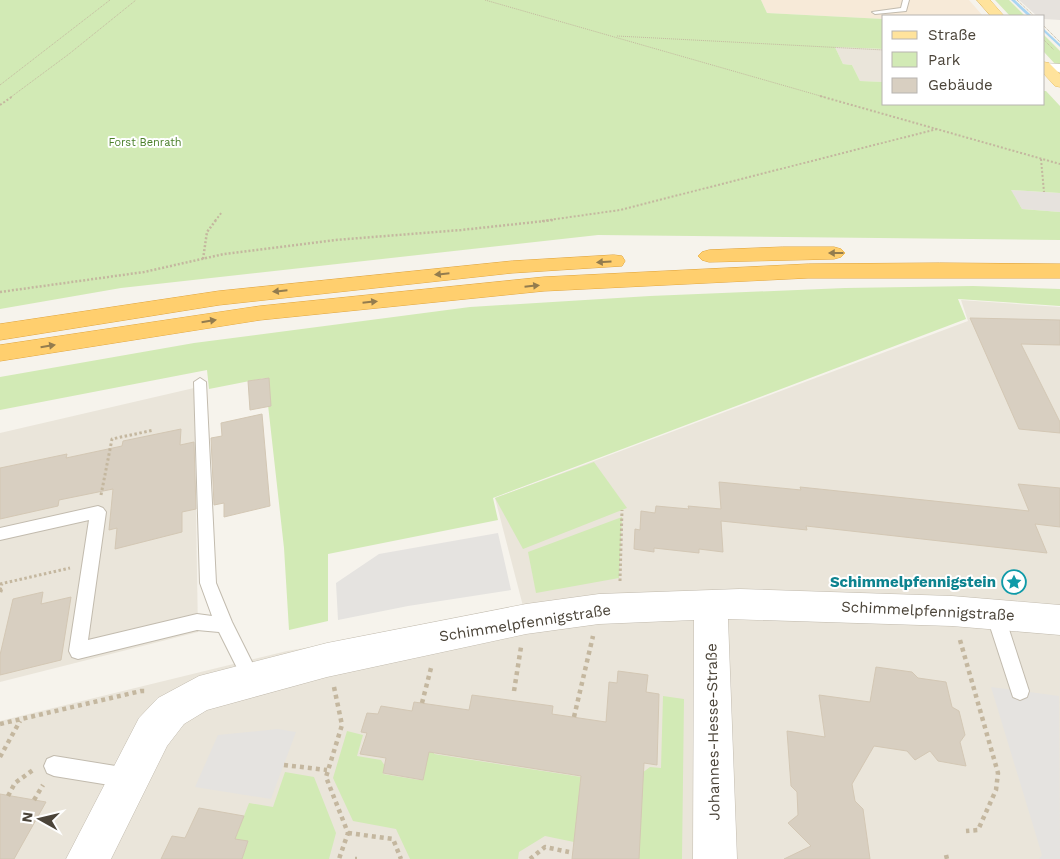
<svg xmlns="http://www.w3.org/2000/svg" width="1060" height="859" font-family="'Work Sans',sans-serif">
<rect width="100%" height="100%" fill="#f6f3ec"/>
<!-- residential -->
<g fill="#eae5da">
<path d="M835,47L884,49V82L860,81L852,65L843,64Z"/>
<path d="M961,300L1060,307V859H0V721L287,651L524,610L495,498L968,321Z"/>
<path d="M194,388L198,632L0,682V433Z"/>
</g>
<!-- commercial -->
<path fill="#f7ead8" d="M761,0H969L983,16H884V19L767,13Z"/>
<!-- industrial -->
<g fill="#e6e2dd">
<path d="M1019,0H1060V20L1044,19V16H1037Z"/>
<path d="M1010,190L1060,193V212L1022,209Z"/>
</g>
<!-- green -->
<g fill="#d2eab5">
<path d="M0,0H761L767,13L884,19V49L835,47L843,64L852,65L860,81L884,82V104H1044V91H1046L1060,106V193L1011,190L1022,209L1060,212V240L598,235L121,288L0,309Z"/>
<path d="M995,0H1009L1025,16H1010Z"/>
<path d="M1044,35L1060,51V65H1056L1044,52Z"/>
<path d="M973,286L1060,289V306L958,299L966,319L493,498L498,520L328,554V621L289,630L284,548L265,378L209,389L207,370L0,410V377L194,343L470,307L650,296L845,288Z"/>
<path d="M594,462L627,508L523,549L495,498Z"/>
<path d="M622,517L619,578L536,593L528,552Z"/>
<path d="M663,696L684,699L682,859H638L642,773L650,767L661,768Z"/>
<path d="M347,731L363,735L357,756L381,760L385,766L383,774L419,780L428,746L435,747L434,754L581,777L574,842L545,836L519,852L518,859H410L396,829L353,821L333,778Z"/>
<path d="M285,772L314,777L336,833L329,859H242L248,842L235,839L249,803L273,807Z"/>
</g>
<!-- parking -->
<g fill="#e5e3e0">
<path d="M498,533L511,590L408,606L338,620L336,583L379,554Z"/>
<path d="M991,687L1059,696L1060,859H1039L1042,855Z"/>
<path d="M278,729L296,732L271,799L195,787L218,735Z"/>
</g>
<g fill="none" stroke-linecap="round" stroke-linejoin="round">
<!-- stream -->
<g fill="#a9d4f2" fill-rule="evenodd">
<path d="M1011,0H1015L1032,16H1028Z"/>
<path d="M1044,29L1060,44V47L1044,32Z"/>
</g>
</g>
<!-- building -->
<g fill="#d8cfc1" stroke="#d3c7b4">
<path d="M970,318L1060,320V345L1021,344L1060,422V433L1019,429Z"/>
<path d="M269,378L271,406L250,410L248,381Z"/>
<path d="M262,414L270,506L224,517V503L214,505L211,438L222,436L221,423Z"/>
<path d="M181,429L180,445L194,442L196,509L182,512V532L115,549L117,528L109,530L113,489L59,500L58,506L0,519V468L67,454L66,458L122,446L123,441Z"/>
<path d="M719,482L801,490L800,487L1029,511L1018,484L1060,488V527L1035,524L1047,553L806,526L807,530L721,521L723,552L699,549V553L654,548V552L634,549L635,529L640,530L641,511L655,513L656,506L689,509L688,506L721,509Z"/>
<path d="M43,592L41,604L71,597L61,660L0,675V655L13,599Z"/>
<path d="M876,667L912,672L918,678L946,682L952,707L959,711L965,735L960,742L966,766L938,761L930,751L915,760L907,751L874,746L852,784L855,801L863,809L870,859H784L811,846L788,823L798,815L797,792L791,786L787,731L825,737L819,695L870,702Z"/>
<path d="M618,671L648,675L646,692L659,694L657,765L644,763L639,859H572L581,776L429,752L423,780L383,773L386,758L360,754L367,733L361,732L367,713L378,714L381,706L412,711L414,702L469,710L472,695L553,706L552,714L606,722L609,682L617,683Z"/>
<path d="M0,794L46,802L14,859H0Z"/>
<path d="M199,808L244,816L235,839L248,841L242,859H161L172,836L185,838Z"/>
</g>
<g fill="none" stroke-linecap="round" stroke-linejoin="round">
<!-- lane casing -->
<g stroke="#c2bbae" stroke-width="2">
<g id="lane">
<path d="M903,0H909L906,11L875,14L872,12L901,8Z"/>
<path d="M200,378L206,382L216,583L232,622L261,680L258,686L252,689L246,686L219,632L197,630L78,659L72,657L69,651L89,520L0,540V528L98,506L103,508L106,512L88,640L197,614L212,616L200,583L194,382Z"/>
<path d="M995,606L1001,609L1004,614L1029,691L1027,697L1020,700L1013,697L1011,691L986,614L989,609Z"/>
<path d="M54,756L128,768L135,771L138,778L135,785L128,788L54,776L47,773L44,766L47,759Z"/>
</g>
</g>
<!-- street casing -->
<g stroke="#c2bbae" stroke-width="1">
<g id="street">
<path d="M1044,63L1060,64V72L1044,71Z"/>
<path d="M740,589L952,596L1060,605V635L952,626L728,619L737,859H693L694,620L599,624L526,634L327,677L207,710L184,724L167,746L111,859H66L139,718L158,698L199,676L327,643L526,604L599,594Z"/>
</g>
</g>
<!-- primary casing -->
<g stroke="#e6c16a" stroke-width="1">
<g id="primary">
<path d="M977,0H990L1004,16H991Z"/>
<path d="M1044,62L1049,63L1060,74V87L1055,86L1044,74Z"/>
</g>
</g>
<!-- highway casing -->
<g stroke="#e0a43c" stroke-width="1">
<g id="highway">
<path d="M783,247H834L841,249L845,253L841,257L834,259L709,262L702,260L698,256L702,252L709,250Z"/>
<path d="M614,255L622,256L625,261L622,266L512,273L219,305L0,340V324L219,291L512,261Z"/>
<path d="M940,263L1060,264V278H808L544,291L260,320L0,361V345L260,306L544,277L808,264Z"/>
</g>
</g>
<!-- path-far4 -->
<g stroke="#c4b79f" stroke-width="1" stroke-dasharray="1 1" stroke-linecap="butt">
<path d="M485,0L824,97"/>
<path d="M1017,0L1034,16"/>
<path d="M1044,26L1060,42"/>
<path d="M617,36L884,50"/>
<path d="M1044,40L1054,50"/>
<path d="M0,85L110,0"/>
<path d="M11,97L69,54L136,0"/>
</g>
<!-- path-far3 -->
<g stroke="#c4b79f" stroke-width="2" stroke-dasharray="2 2" stroke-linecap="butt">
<path d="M820,96L1060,164"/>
<path d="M0,105L13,96"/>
<path d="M1041,159L1044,192"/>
<path d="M215,221L222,212"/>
<path d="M542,221L620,210L937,129"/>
</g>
<!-- path-far2 -->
<g stroke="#c4b79f" stroke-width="2.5" stroke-dasharray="2 2" stroke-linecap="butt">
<path d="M203,259L207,232L216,220"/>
<path d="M0,292L144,272L224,254L335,240L461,230L554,220"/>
</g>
<!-- path-far1 -->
<g stroke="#c4b79f" stroke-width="3" stroke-dasharray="2.5 2.5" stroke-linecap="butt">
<path d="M101,495L112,439L154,430"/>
<path d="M620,581L622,510"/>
<path d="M0,584L70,568"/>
<path d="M0,590L2,584"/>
</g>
<!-- path -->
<g stroke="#c4b79f" stroke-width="4.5" stroke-dasharray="4 4" stroke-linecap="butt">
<path d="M0,592L1,589"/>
<path d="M960,640L998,773L996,790L978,830L966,831"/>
<path d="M334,687L342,725L326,777L348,833L339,859"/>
<path d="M514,691L521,647"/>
<path d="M422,703L431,668"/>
<path d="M574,717L593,636"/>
<path d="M0,724L141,691H148"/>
<path d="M0,757L20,721"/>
<path d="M284,765L327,770"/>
<path d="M8,796L15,783L33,770"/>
<path d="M34,800L43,785"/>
<path d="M348,833L393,839L401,859"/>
<path d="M946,855L947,859"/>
<path d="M355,859H357"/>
<path d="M530,859L545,847L569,852"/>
</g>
<!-- lane -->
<use href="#lane" fill="#fff" fill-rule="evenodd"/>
<!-- street -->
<use href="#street" fill="#fff" fill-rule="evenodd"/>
<!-- primary -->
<use href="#primary" fill="#ffe39c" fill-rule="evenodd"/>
<!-- highway -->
<use href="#highway" fill="#ffcf6e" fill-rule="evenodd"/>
</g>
<!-- one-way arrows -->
<defs><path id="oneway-solid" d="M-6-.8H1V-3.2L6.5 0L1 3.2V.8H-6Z" transform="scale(1.25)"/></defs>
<g fill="#937c4e">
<use href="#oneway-solid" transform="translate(836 253) rotate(-180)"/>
<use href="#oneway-solid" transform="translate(604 262) rotate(177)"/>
<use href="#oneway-solid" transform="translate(442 274) rotate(174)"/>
<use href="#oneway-solid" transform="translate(532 286) rotate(-6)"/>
<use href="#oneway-solid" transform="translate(280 291) rotate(174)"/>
<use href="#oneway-solid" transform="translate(370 302) rotate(-6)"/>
<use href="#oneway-solid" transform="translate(209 321) rotate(-9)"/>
<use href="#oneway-solid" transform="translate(48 346) rotate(-9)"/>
</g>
<!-- icons -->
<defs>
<g id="sight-ring" transform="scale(1.25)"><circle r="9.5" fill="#fff" stroke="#0f9aa8" stroke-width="1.5"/><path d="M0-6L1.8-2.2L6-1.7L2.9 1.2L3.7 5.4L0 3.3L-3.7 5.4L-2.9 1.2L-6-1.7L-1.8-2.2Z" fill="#0f9aa8"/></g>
</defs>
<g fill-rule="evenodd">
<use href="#sight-ring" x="1014" y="582"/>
</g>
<g text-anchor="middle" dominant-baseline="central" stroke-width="4" stroke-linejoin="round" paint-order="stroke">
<!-- far-park labels -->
<g font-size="11" fill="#4a7f2a" stroke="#fff">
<text x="145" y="142">Forst Benrath</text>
</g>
<!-- near-culture labels -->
<g font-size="15" font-weight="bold" fill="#0d838f" stroke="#fff" text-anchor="end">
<text x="996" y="582">Schimmelpfennigstein</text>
</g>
<!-- near-street labels -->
<g font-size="15" fill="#4b4439" stroke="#fff">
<text transform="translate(928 611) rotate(3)">Schimmelpfennigstraße</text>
<text transform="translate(525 623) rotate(-9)">Schimmelpfennigstraße</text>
<text transform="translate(713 732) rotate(-91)">Johannes-Hesse-Straße</text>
</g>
</g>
<!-- legend -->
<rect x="882" y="15" width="162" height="90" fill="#ffffff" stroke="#b7b4b0"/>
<rect x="892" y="31" width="25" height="8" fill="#ffe39c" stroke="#b7b4b0"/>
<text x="928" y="40" font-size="15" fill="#4b4439">Straße</text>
<rect x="892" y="52" width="25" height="15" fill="#d2eab5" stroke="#b7b4b0"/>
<text x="928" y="65" font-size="15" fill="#4b4439">Park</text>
<rect x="892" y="78" width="25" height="15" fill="#d8cfc1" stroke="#b7b4b0"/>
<text x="928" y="90" font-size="15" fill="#4b4439">Gebäude</text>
<!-- north arrow -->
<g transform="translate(40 819) rotate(278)" stroke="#ffffff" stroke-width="4" paint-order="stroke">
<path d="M0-4L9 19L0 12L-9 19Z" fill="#4b4439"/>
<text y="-8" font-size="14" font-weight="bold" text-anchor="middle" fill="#4b4439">N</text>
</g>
</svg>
